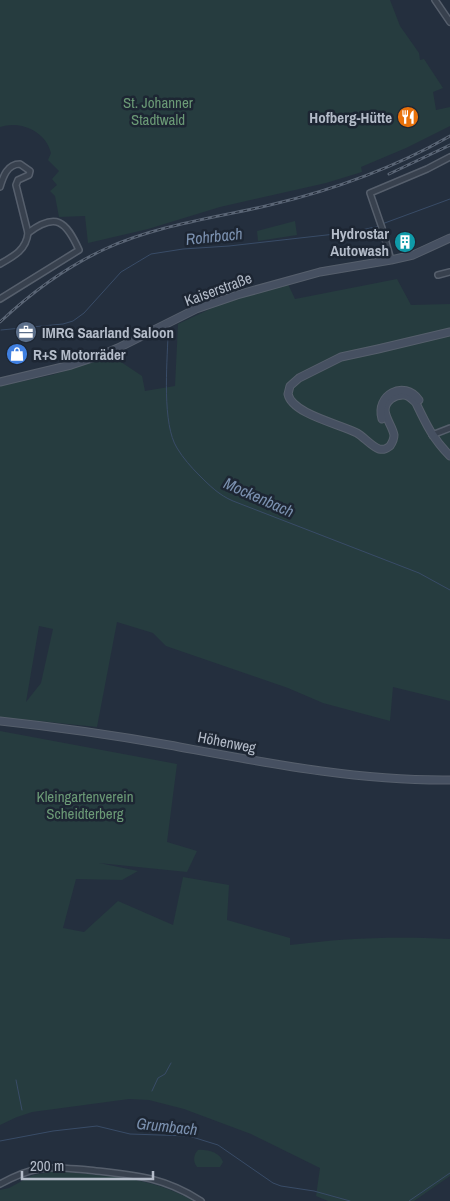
<svg xmlns="http://www.w3.org/2000/svg" width="450" height="1201" font-family="'Archivo Narrow',sans-serif">
<rect width="100%" height="100%" fill="#242f3e"/>
<!-- green -->
<g fill="#263c3f" fill-rule="evenodd">
<path d="M0,0H390L400,26L419,53L420,60L424,59L443,88L433,92L436,110L450,107V126L406,148L361,167L362,172L326,183L220,207L148,229L88,243L85,216L59,217L55,196L50,191L57,185L52,179L59,171L48,160L51,153C46,131 20,120 0,127Z"/>
<path d="M295,221L297,235L258,241L257,231Z"/>
<path d="M397,279L411,305L450,304V701L393,687L390,721L323,703L288,688L166,646L153,633L117,622L97,727L0,717V386L52,375L113,355L118,360L142,376L145,391L175,386L178,324L225,302L287,282L295,299ZM39,626L53,629L41,683L26,702Z"/>
<path d="M0,731L177,764L167,842L197,851L187,872L99,863L138,871L122,880L76,879L63,928L84,932L118,901L173,925L183,877L229,885L227,920L290,938V945C344,938 395,936 450,939V1176L414,1201H328L316,1196L320,1168L251,1134L184,1109L149,1100L129,1099L32,1112L17,1117L0,1125Z"/>
<path d="M198,1150C206,1149 220,1152 223,1162L220,1167H197C193,1162 193,1155 198,1150Z"/>
<path d="M56,1171C103,1176 152,1176 193,1201H0V1190L9,1188L33,1175Z"/>
</g>
<g fill="none" stroke-linecap="round" stroke-linejoin="round">
<!-- stream -->
<g stroke="#394c67" stroke-width="1">
<path d="M382,224L450,199"/>
<path d="M1,330L63,324L73,321L84,313L121,272L151,254L183,249L229,246L353,232L379,226"/>
<path d="M168,336C167,365 162,424 177,448C183,458 191,467 199,475C210,486 219,495 233,501L419,573L450,590"/>
<path d="M16,1080L22,1110"/>
<path d="M152,1091L158,1078L165,1074L171,1063"/>
<path d="M0,1141L53,1131L97,1126L130,1134L189,1136L218,1145L273,1183L281,1186L314,1191L350,1201"/>
<path d="M409,1201L450,1173"/>
</g>
<!-- street casing -->
<g stroke="#565f6c" stroke-width="8">
<g id="street">
<path d="M435,0L450,22"/>
<path d="M0,187C3,177 7,164 20,164L30,171L29,175L18,180L16,185L28,233C26,250 14,256 0,264"/>
<path d="M391,260L382,228L370,193L427,169L450,157"/>
<path d="M438,275L450,272"/>
<path d="M0,299L79,250C66,221 56,212 28,233"/>
<path d="M432,435L450,428"/>
<path d="M0,1184C13,1177 25,1171 39,1169C55,1166 72,1169 88,1170C133,1175 162,1176 201,1201"/>
</g>
</g>
<!-- secondary casing -->
<g stroke="#565f6c" stroke-width="9">
<g id="secondary">
<path d="M450,332L378,349L341,357L299,378L290,386L288,394C292,414 340,424 357,433C364,437 371,446 379,449C384,450 386,449 390,446C392,443 394,440 394,435C392,423 377,410 391,399C395,396 399,395 403,395C409,395 412,399 416,403C426,424 433,439 450,456"/>
<path d="M0,382L71,365L104,354L118,348L196,309L237,295L320,272L391,260L413,255L450,238"/>
<path d="M382,419C375,395 404,379 419,400"/>
<path d="M0,721C56,727 113,735 169,745C262,762 355,781 450,780"/>
</g>
</g>
<!-- street -->
<use href="#street" stroke="#38414e" stroke-width="5"/>
<!-- secondary -->
<use href="#secondary" stroke="#465061" stroke-width="7"/>
<!-- rail casing -->
<g stroke="#5a6575" stroke-width="3">
<g id="rail">
<path d="M389,174L450,145"/>
<path d="M0,322C32,292 66,267 105,249C157,225 215,218 270,205C333,190 394,168 450,136"/>
</g>
</g>
<!-- rail -->
<use href="#rail" stroke="#1d2633" stroke-width="1" stroke-dasharray="4" stroke-linecap="butt"/>
</g>
<!-- icons -->
<defs>
<g id="restaurant-disc" transform="scale(1.125)"><circle r="9.5" fill="#e8710a" stroke="#1d2633"/><path d="M-5-6h1v4h1v-4h1v4h1v-4h1v5L-1.5 .5V6h-2V.5L-5-1ZM5-6V6H3V1.5H1.5Q1.5-4 5-6Z" fill="#fff"/></g>
<g id="building-disc" transform="scale(1.125)"><circle r="9.5" fill="#0f9aa8" stroke="#1d2633"/><path d="M-4-6H4V6H1V3H-1V6H-4ZM-2.5-4.3h1.7v1.8h-1.7ZM.8-4.3h1.7v1.8H.8ZM-2.5-1h1.7V.8h-1.7ZM.8-1h1.7V.8H.8Z" fill="#fff"/></g>
<g id="office-disc" transform="scale(1.125)"><circle r="9.5" fill="#5c6f8a" stroke="#1d2633"/><path d="M-6-3h4V-5.5h4V-3h4V5H-6ZM-1-4.5V-3h2v-1.5ZM-6 0V1H6V0Z" fill="#fff"/></g>
<g id="shop-disc" transform="scale(1.125)"><circle r="9.5" fill="#3f7fe0" stroke="#1d2633"/><path d="M-5-2.5h2.3a2.7 3.5 0 0 1 5.4 0H5L5.5 6h-11ZM-1.5-2.5h3a1.5 2.3 0 0 0-3 0Z" fill="#fff"/></g>
</defs>
<g fill-rule="evenodd">
<use href="#restaurant-disc" x="408" y="117"/>
<use href="#building-disc" x="405" y="242"/>
<use href="#office-disc" x="26" y="332"/>
<use href="#shop-disc" x="17" y="354"/>
</g>
<g text-anchor="middle" dominant-baseline="central" stroke-width="5" stroke-linejoin="round" paint-order="stroke">
<!-- park labels -->
<g font-size="15" fill="#6b9a76" stroke="#1d2633">
<text x="158" y="102">St. Johanner<tspan x="158" dy="17">Stadtwald</tspan></text>
<text x="85" y="796">Kleingartenverein<tspan x="85" dy="17">Scheidterberg</tspan></text>
</g>
<!-- poi labels -->
<g font-size="15" font-weight="bold" fill="#b4bcc9" stroke="#1d2633" text-anchor="end">
<text x="392" y="117">Hofberg-Hütte</text>
<text x="389" y="233">Hydrostar<tspan x="389" dy="17">Autowash</tspan></text>
<text x="42" y="332" text-anchor="start">IMRG Saarland Saloon</text>
<text x="33" y="354" text-anchor="start">R+S Motorräder</text>
</g>
<!-- street labels -->
<g font-size="15" fill="#b4bcc9" stroke="#1d2633">
<text transform="translate(218 289) rotate(-20)">Kaiserstraße</text>
<text transform="translate(227 742) rotate(11)">Höhenweg</text>
</g>
<!-- water labels -->
<g font-size="16" font-style="italic" fill="#7c92b1" stroke="#1d2633">
<text transform="translate(214 236) rotate(-6)">Rohrbach</text>
<text transform="translate(259 497) rotate(24)">Mockenbach</text>
<text transform="translate(167 1126) rotate(6)">Grumbach</text>
</g>
</g>
<!-- scale -->
<path d="M22 1171v8h131v-8" fill="none" stroke="#b4bcc9" stroke-width="2.5"/>
<text x="30" y="1171" font-size="15" fill="#b4bcc9" stroke="#1d2633" stroke-width="4" paint-order="stroke">200 m</text>
</svg>
